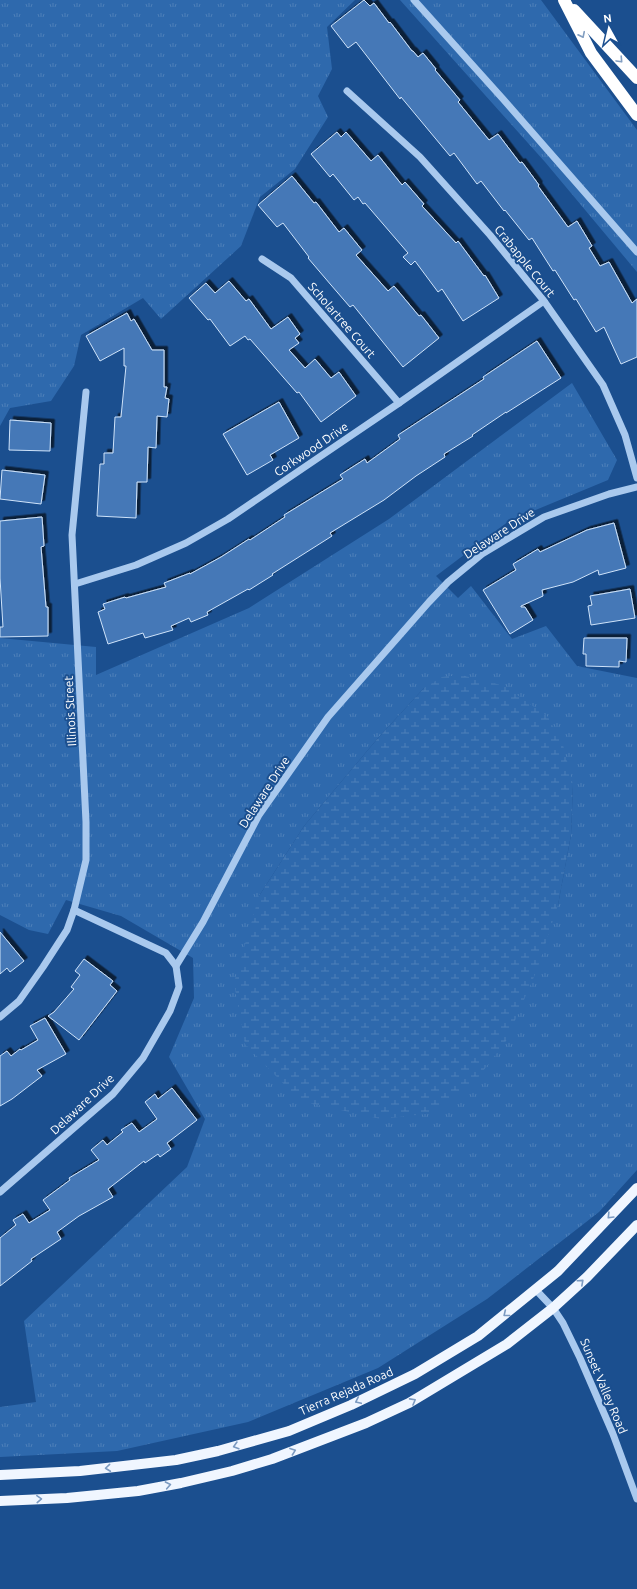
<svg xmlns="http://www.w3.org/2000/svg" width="637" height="1589" font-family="Ubuntu,sans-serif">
<defs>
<pattern id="grass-tufts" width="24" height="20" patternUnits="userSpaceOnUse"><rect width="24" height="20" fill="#2e69ad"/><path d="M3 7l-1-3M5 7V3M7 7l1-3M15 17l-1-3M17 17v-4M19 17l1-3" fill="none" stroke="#4d80b9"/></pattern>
<pattern id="wetland-marsh" width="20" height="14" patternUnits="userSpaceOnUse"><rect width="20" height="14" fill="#2e69ad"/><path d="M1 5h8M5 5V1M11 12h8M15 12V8" fill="none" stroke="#4d80b9"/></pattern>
<filter id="shadow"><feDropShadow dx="3.5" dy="-3.5" stdDeviation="0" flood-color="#0009"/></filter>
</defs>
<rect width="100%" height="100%" fill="#1b4f8f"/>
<!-- grass -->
<g fill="url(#grass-tufts)" fill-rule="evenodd">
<path d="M0,0H355L327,27L332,69L318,96L328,117L295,169L260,197L241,246L161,319L143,298L81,335L74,366L51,401L10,408L0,426Z"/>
<path d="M400,0H541L637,130V272L545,162Z"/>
<path d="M572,383L617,460L608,480L509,521L436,576L458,598L471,586L512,639L546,626L577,666L637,678V1170L599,1212L487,1299L378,1368L248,1422L117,1451L0,1457V1407L36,1402L24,1321L187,1167L205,1119L169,1057L194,998L193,958L121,916L66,900L48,934L29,930L0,915V638L96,647V675L249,608L389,519ZM424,688L573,785L571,835L558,905L259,896L304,826L378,738Z"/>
</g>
<!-- wetland -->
<path fill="url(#wetland-marsh)" d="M461,675L505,686L548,717L563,745L573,785L571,835L558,905L537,970L506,1041L470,1088L434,1113L381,1119L300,1101L245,1044L234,983L259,896L304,826L378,738L424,688L442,677Z"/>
<!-- building -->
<g fill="#4478b7" stroke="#cfe3fa" filter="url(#shadow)">
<path d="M364,0L370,6L374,3L389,23L390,22L412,51H413L418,57L423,53L436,69L435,70L460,100L458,102L489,140L498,134L520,163L522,162L539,185L538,186L568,227L577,221L592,246L589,248L600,266L609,262L632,303L637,299V357L621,364L604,327L596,332L576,299L574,300L555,270L553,271L532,238L529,240L505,210L504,211L481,181L477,184L454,153L450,156L401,97L400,99L356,42L348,48L331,26Z"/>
<path d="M337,132L341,137L346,132L371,161L378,155L402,185L405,182L424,204L422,206L456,243L458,241L484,276L485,275L499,298L463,321L442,289L438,292L415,261L411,265L403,257L408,253L365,203L363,204L358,197L354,200L333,174L330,177L311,154Z"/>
<path d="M292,176L314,203L316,202L339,232L344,228L362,250L356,255L388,291L394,286L419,316L421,315L439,338L403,367L353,305L350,307L331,285L308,258L309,257L283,223L277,227L258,205Z"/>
<path d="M229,281L246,301L249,299L271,329L288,317L300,334L295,338L299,343L289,350L305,368L315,359L331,378L339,372L356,396L321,422L299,392L297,393L250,339L248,340L245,336L230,346L210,319L208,320L189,298L206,283L215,293Z"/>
<path d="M127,313L131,321L134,319L152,350H164V387H167L165,398L169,399L167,417L157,416L156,448L148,447L147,482H137L136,518L97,516L100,464H104V453H113L115,417H121L126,366H124V348L100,361L86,336Z"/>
<path d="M537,341L561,378L506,413V412L472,435L473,436L444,454L445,457L416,476L384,500L330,533L332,536L272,574L273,575L249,590L248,589L207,612L208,615L191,622L189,618L171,626L173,630L145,638L143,633L108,644L98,612L105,609L103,604L125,597L126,598L166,587L164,583L190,573V574L221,557L249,539L250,540L285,517L284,515L343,479L340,475L365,459L367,463L400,439L398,435L484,379L483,377Z"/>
<path d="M279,402L299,438L270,455L273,460L247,475L223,434Z"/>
<path d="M10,420L51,423L50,451L9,450Z"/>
<path d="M2,470L45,475L41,504L0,499Z"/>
<path d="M42,517L44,546L41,547L46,607H48V636L0,637V627H3L0,578V521Z"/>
<path d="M614,523L626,568L599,575L598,570L573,582L542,590L543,596L521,606V607H525L533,620L510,634L483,590L516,570L513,564L538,549L540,552L587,530Z"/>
<path d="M630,589L635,618L591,625L588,606L592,605L590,596Z"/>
<path d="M584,638H627L626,662L619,661V667L586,666V654H583Z"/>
<path d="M0,932L24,961L10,972L7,968L0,974Z"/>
<path d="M84,959L113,981L110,985L117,991L79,1040L48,1016L54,1012L74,989L71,987L80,975L75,971Z"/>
<path d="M45,1018L66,1054L37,1070L42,1076L12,1099L0,1106V1056L7,1051L11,1056L20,1049L21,1050L38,1040L30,1026Z"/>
<path d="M172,1088L197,1120L167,1143L171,1149L160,1157L158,1154L145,1163L144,1161L108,1189L113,1197L79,1216L57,1232L61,1239L31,1259L32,1261L0,1286V1238L16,1225L13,1220L23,1214L29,1223L50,1210L43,1200L70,1180L69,1178L99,1160L91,1150L103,1140L107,1145L123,1132L121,1130L132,1123L139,1132L157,1119L145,1102L155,1094L158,1099Z"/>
</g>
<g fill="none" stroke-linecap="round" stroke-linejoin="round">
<!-- minor -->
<g stroke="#a9c9ee" stroke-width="7">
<path d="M414,0L503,99L637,252"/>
<path d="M347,91L420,157L490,235L544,301L603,385L625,435L637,478"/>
<path d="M262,259L291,278L399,403"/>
<path d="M75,584L136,565L186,543L228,519L399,403L544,301"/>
<path d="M74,910L166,953L176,966"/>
<path d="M0,1017L19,1001L43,967L67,930L74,910L86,860V822L72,535L86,392"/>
<path d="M0,1192L113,1094L143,1058L170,1011L179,987L176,966L203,922L259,815L328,717L429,602L448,582L482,554L544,517L609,494L637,487"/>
<path d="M536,1290L553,1308L563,1323L580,1358L613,1434L637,1499"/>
</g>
<!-- major -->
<g stroke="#f0f6ff" stroke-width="10">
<path d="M0,1475L80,1471L176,1460L218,1451L289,1431L351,1405L415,1374L478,1336L558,1271L637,1188"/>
<path d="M0,1501L67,1498L138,1491L181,1483L232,1471L272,1459L366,1423L409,1403L507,1344L553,1308L587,1277L637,1225"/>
</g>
<!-- highway -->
<g stroke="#fff" stroke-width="12">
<path d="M564,0L591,53L637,115"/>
<path d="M574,10L637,78"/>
</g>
</g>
<!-- one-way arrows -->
<defs><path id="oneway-chevron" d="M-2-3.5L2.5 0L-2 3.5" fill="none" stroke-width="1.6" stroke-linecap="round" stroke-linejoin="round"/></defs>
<g stroke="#829ec1">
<use href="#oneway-chevron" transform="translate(582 35) rotate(64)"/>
<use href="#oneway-chevron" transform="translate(620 60) rotate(47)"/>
</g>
<g stroke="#7b9ac1">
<use href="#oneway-chevron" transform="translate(610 1216) rotate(134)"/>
<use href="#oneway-chevron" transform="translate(581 1282) rotate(-42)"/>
<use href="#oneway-chevron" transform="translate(506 1314) rotate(141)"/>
<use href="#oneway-chevron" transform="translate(358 1401) rotate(155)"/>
<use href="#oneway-chevron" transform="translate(413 1401) rotate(-29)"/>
<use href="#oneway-chevron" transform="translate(236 1446) rotate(164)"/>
<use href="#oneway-chevron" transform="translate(293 1451) rotate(-20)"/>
<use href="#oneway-chevron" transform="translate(108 1468) rotate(174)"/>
<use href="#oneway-chevron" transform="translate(168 1485) rotate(-11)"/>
<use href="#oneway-chevron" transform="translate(39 1499) rotate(-3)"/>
</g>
<g text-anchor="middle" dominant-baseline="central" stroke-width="4" stroke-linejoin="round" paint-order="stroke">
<!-- street labels -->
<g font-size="12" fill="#fff" stroke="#1b4f8f">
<text transform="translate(525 261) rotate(51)">Crabapple Court</text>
<text transform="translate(342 320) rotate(49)">Scholartree Court</text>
<text transform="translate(311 449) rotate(-34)">Corkwood Drive</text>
<text transform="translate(499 533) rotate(-33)">Delaware Drive</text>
<text transform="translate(70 711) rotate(-93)">Illinois Street</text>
<text transform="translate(264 792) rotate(-57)">Delaware Drive</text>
<text transform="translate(82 1104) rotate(-43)">Delaware Drive</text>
<text transform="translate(604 1386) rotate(67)">Sunset Valley Road</text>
<text transform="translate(346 1391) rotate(-24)">Tierra Rejada Road</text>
</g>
</g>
<!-- north arrow -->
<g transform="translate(609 28) rotate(352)" stroke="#1b4f8f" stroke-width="3" paint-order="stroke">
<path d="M0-3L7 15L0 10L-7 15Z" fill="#ffffff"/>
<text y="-6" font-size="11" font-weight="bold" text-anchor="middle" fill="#ffffff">N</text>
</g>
</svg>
